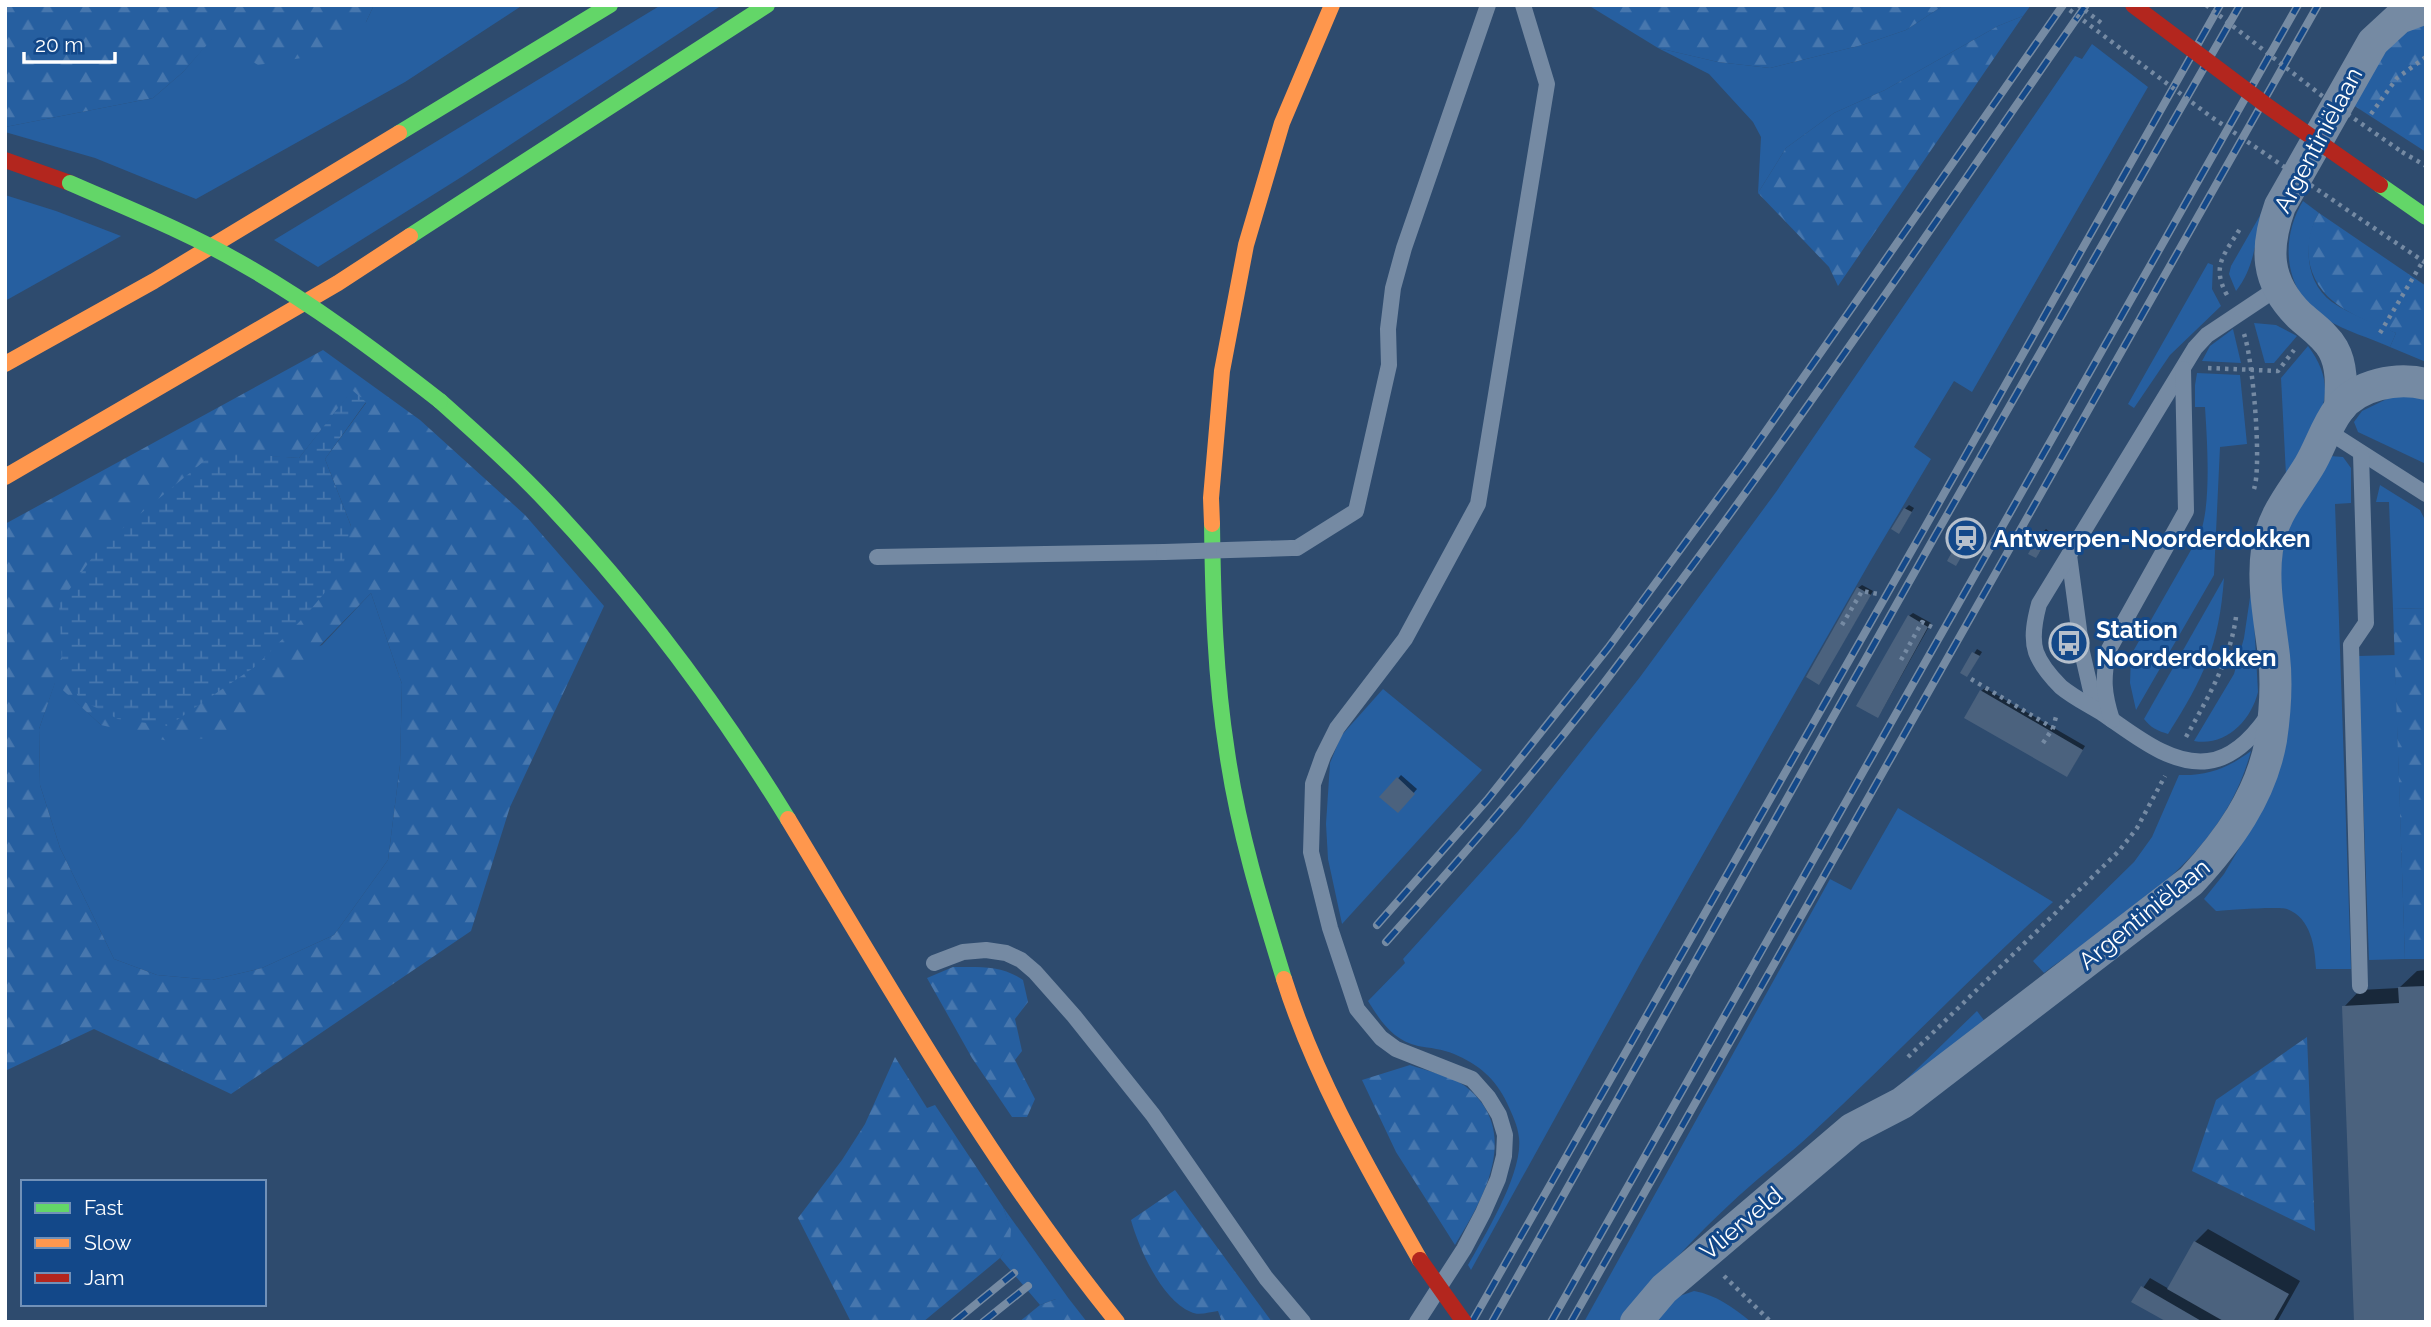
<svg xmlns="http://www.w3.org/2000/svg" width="2431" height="1327" font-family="Raleway,sans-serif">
<defs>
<pattern id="forest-firs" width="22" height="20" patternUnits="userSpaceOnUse" patternTransform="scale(1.75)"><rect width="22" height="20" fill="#265fa0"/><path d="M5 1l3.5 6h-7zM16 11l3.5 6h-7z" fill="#4777ae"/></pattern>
<pattern id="wetland-marsh" width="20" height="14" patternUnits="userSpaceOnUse" patternTransform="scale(1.75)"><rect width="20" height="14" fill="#265fa0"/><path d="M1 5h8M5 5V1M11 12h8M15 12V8" fill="none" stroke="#4777ae"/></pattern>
</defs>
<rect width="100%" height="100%" fill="#2e4b6e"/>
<!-- green -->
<g fill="#265fa0">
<path d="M374,5H523L405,82L196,199L95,158L5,132V127L153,98L183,72L213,37L366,22Z"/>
<path d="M661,5H722L463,176L318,267L274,240Z"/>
<path d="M1944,5H2031L2023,16L1998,26L1885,90L1834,113L1786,148L1758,193L1761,137L1753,122L1709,74L1658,48L1718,62L1770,68L1862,45L1906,30Z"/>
<path d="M2092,44L2148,87L1972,392L1954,381L1914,447L1931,459L1871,560L1642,961L1471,1270L1468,1265C1485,1235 1523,1173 1519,1138C1518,1126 1512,1114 1507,1103C1496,1079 1478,1064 1454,1054C1442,1049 1430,1048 1418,1046C1393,1040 1381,1022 1368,1001L1405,963L1403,959L1519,830L1640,677L1776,492L2075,56L2082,59Z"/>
<path d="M5,195L56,211L121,236L5,301Z"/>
<path d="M2303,201L2319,213C2303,240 2304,282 2332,302C2351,315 2376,323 2396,333L2390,347C2370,338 2345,331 2326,319C2284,293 2279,240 2303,201Z"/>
<path d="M2262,212C2256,239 2254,269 2236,291L2229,274L2231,266Z"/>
<path d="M2208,263L2213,265L2212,289L2221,306L2170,355L2134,408L2128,404Z"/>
<path d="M2254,323L2276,325L2297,336L2274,363H2265Z"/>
<path d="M2233,329L2241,363L2202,361L2210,346Z"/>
<path d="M2308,346C2346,396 2312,429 2286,475L2281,378Z"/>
<path d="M2197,373L2240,375L2247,444L2220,447L2214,575L2136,710L2130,683L2131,655L2199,536C2212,508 2207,439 2205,407H2195V385Z"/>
<path d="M2395,395L2426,397V464L2358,432L2354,422L2362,411Z"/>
<path d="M2330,456L2343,457L2351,468V503L2335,504L2351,969H2316C2315,947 2311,918 2287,909C2278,906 2228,910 2216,911L2204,899L2224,874L2253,825L2280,556L2288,528Z"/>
<path d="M2380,485L2420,510L2425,520L2426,608L2393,609L2389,502H2376Z"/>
<path d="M2224,578C2219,646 2204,677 2168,734C2158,731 2151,728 2144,719Z"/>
<path d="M2252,584L2258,692C2251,721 2225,747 2194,741L2234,674L2244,638Z"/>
<path d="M371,593L402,684L400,765L388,860L334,935L262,968L212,980L157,975L114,959L60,848L40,785L39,729L55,682L101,725L322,645Z"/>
<path d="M2395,655L2405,959L2369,960L2358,656Z"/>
<path d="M1383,689L1482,770L1342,924L1328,859L1326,824L1330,763L1341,736Z"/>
<path d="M2251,751C2222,859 2128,910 2044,973L2033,961L2134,862L2152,837L2179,775C2208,776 2228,768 2251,751Z"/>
<path d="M1898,808L2053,902C1971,977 1893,1058 1811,1134C1791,1153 1770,1168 1750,1186C1703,1227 1661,1273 1622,1322H1584L1830,879L1851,890Z"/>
<path d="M1977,1011L1986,1023L1888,1097Z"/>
<path d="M1003,1207L1069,1299H1056L1040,1305L1000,1258C1014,1236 1011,1230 1003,1207Z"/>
<path d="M1694,1291C1716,1295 1733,1307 1751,1322H1652L1671,1299Z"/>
</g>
<!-- forest -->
<g fill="url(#forest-firs)" fill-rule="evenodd">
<path d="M5,5H374L366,22L320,55L258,65L213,38L183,72L153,98L5,127Z"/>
<path d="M1588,5H1944L1906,30L1862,45L1770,68L1718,62L1658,48Z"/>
<path d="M2023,16L1838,286L1829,267L1758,193L1786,148L1834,113L1885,90L1998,26Z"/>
<path d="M2426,21V152L2350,103L2384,51L2401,34Z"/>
<path d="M2319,213L2426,286V362L2390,347L2396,333C2361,318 2320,306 2310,265C2306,245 2309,230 2319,213Z"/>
<path d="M323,350L420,420L525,515L604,606L510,807L471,931L231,1094L94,1029L5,1071V524ZM352,391L366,403L325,459L351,526L193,709L168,726L262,456L299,458ZM371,593L402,684L400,765L388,860L334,935L262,968L212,980L157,975L114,959L60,848L40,785L39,729L55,683L101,725L168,741L224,737L265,702Z"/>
<path d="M2426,608V959H2405L2393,609Z"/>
<path d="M953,967C979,967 1002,965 1023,980L1028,1002L1015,1019L1022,1051L1015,1060L1035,1099L1027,1117H1012L972,1058L927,978Z"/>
<path d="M2307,1037L2315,1231L2192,1171L2216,1100Z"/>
<path d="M895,1057L927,1108L935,1105L1003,1207L1011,1229L1010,1243L1000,1258L923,1322H851L798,1218L842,1160L865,1124Z"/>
<path d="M1410,1065C1427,1071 1450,1075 1465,1086C1522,1130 1485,1197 1455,1245L1396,1152L1362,1080Z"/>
<path d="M1175,1190L1272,1322H1222L1218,1311C1210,1312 1198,1316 1191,1312C1162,1300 1139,1249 1131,1220Z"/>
<path d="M1056,1299H1069L1087,1322H1019L1040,1305Z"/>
</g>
<!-- wetland -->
<path fill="url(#wetland-marsh)" d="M352,390L366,402L325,459L351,526L342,572L306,615L256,666L168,726L118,719L79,699L62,661L59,604L99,548L215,452L299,458Z"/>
<!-- shadow -->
<g fill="#0007">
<path d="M1909,505L1914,508L1902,528L1905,509Z"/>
<path d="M2046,529L2051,533L2039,553L2042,533Z"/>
<path d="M1964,537L1971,541L1956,564L1960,540Z"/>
<path d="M1862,585L1873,591L1819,683L1858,588Z"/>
<path d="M1913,613L1931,623L1881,712L1909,616Z"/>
<path d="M1977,649L1982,652L1970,671L1962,672Z"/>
<path d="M1985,688L2085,746L2070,771L1981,691Z"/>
<path d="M1401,775L1417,789L1398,811L1382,797Z"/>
<path d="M2426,970V1322L2344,1007L2360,990L2399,988L2417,971Z"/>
<path d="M2208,1229L2300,1281L2277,1322H2170L2134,1301L2150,1278L2169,1289L2195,1242Z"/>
</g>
<!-- building -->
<g fill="#4b627e">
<path d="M1904,508L1912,512L1899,534L1891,529Z"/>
<path d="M2041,532L2049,537L2036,558L2028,554Z"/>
<path d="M1959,539L1968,545L1956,566L1947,561Z"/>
<path d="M1857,587L1871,595L1819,685L1806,677Z"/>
<path d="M1908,615L1928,627L1878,718L1856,706Z"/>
<path d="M1972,652L1980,656L1967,677L1960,673Z"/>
<path d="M1980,690L2083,750L2067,777L1964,718Z"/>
<path d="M1397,777L1415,794L1398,813L1379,797Z"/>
<path d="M2426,986V1322H2354L2342,1006L2399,1003L2398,987Z"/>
<path d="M2194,1241L2289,1294L2273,1322H2225L2167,1289Z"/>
<path d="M2141,1286L2203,1322H2167L2131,1302Z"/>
</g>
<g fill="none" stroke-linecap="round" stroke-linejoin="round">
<!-- path -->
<g stroke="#758aa3" stroke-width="4.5" stroke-dasharray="3.5 5" stroke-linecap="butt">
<path d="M2371,114L2397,78L2426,57"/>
<path d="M2402,152L2426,166"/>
<path d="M2359,218L2426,263"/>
<path d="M2227,295C2210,265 2226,253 2241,227"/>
<path d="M2380,333L2423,261"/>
<path d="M2244,334C2253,359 2262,466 2254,489"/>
<path d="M2208,368L2278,371L2294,350"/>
<path d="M1842,625L1862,591L1878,594"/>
<path d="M1901,660L1922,622L1936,629"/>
<path d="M1971,679L2053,728"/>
<path d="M2186,737C2207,699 2230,661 2236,617"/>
<path d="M2043,743L2053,728L2057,713"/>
<path d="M1908,1057L2119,851L2137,828L2165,776"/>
<path d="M1724,1276L1771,1322"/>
</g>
<!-- lane -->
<g stroke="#758aa3" stroke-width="16">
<path d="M2326,430L2426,494"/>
<path d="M1292,548H1297L1356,511L1389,365L1388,329L1393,288L1404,248L1488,5"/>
<path d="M2069,555L2082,652L2091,691L2103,708"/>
<path d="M877,557L1164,552"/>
<path d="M2267,717C2253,737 2233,758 2208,761C2170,766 2132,733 2102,713C2089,705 2073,697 2061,687C2051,677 2041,666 2036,652C2031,637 2035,619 2039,604L2195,348L2207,335L2279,287"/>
<path d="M2112,720C2103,692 2103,679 2108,651L2186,511L2183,369"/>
<path d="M934,963L963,952L986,950L1006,953L1021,960L1035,972L1074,1016L1153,1115L1266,1278L1303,1322"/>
<path d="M2360,986L2351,645L2366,623L2361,454"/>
<path d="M1417,1322L1464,1249L1483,1213L1498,1179L1504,1156L1505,1135L1499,1115L1488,1097L1472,1079L1396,1049L1381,1038L1357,1009L1330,928L1311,852L1313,784L1323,756L1337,728L1405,639L1478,504L1547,84L1523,5"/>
</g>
<!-- street -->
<g stroke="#758aa3" stroke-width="32">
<path d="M2340,408C2341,388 2343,367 2333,349C2325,335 2311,326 2299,315C2265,281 2265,248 2280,206L2373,42L2399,18L2426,8"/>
<path d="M1636,1322L1664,1289L1852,1129L1902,1103L2191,881C2228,841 2261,796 2271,740C2275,713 2277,683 2274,656C2270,621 2262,585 2267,550C2272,515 2292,494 2309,466C2320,448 2326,426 2339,409C2358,384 2397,377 2426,384"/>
</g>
<!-- fast -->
<g stroke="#63d668" stroke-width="16">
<path d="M399,133L610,5"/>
<path d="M2380,185L2426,217"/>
<path d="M410,236L767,5"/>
<path d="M440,401C477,434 514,467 548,503C639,599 719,707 788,819"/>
<path d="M1212,524C1213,600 1215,676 1227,752C1238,829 1261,904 1284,979"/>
</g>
<!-- slow -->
<g stroke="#ff974d" stroke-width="16">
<path d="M5,364L154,281L399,133"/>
<path d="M5,477L338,283L410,236"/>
<path d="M1212,524L1211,498L1222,371L1246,245L1282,123L1332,5"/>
<path d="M788,819C892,991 991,1166 1117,1322"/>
<path d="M1284,979C1315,1078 1369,1170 1420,1260"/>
</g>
<!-- jam -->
<path stroke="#b3261e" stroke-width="16" d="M5,160L70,183"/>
<!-- rail casing -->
<g stroke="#768ba3" stroke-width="8">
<g id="rail">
<path d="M1377,925L1487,800L1608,648L1743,464L2063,5"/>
<path d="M1386,942C1468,850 1549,757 1623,658C1785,446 1933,224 2086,5"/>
<path d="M954,1322L1014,1273"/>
<path d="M983,1322L1028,1286"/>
<path d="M1472,1322L1924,529L2220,5"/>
<path d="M1492,1322L1935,536L2240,5"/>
<path d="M1551,1322L2298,5"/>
<path d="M1571,1322L2318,5"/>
</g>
</g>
<!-- rail -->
<use href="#rail" stroke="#134889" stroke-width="5" stroke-dasharray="16" stroke-linecap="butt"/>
<!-- path-bridge -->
<g stroke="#758aa3" stroke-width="4.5" stroke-dasharray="3.5 5" stroke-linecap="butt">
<path d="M2063,5L2210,116L2359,218"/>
<path d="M2078,5L2104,25"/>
<path d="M2206,5L2326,99L2402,152"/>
</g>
<!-- lane-bridge -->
<path stroke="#758aa3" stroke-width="16" d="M1164,552L1292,548"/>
<!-- fast-bridge -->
<path stroke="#63d668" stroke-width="16" d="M70,183C127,208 185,231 239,262C310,302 376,351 440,401"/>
<!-- jam-bridge -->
<g stroke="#b3261e" stroke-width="16">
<path d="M2133,5L2266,105L2380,185"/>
<path d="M1420,1260L1464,1322"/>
</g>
</g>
<!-- icons -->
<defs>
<g id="station-ring" transform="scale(2.0125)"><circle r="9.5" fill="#134889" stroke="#b6c0cc" stroke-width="1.5"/><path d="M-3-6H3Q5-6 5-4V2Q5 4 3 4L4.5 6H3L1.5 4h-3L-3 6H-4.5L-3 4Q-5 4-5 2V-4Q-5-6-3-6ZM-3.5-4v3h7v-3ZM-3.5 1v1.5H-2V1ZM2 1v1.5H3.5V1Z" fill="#b6c0cc"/></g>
<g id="bus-ring" transform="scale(2.0125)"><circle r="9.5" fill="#134889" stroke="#b6c0cc" stroke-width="1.5"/><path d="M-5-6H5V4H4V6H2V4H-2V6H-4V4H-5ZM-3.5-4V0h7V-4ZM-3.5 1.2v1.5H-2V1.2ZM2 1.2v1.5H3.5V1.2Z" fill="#b6c0cc"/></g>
</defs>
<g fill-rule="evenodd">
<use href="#station-ring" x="1966" y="538"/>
<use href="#bus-ring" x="2069" y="643"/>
</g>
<g text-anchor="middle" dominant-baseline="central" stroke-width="6" stroke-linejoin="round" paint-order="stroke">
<!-- street labels -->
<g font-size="24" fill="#fff" stroke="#134889">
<text transform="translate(2318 140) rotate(-62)">Argentiniëlaan</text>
<text transform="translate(2144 914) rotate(-39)">Argentiniëlaan</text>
<text transform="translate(1741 1223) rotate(-40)">Vlierveld</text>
</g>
<!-- poi labels -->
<g font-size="24" font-weight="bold" fill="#fff" stroke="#134889" text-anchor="start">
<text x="1993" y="538">Antwerpen-Noorderdokken</text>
<text x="2096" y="629">Station<tspan x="2096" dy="28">Noorderdokken</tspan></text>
</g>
</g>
<!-- border -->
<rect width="2431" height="1327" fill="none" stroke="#ffffff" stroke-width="14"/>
<!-- legend -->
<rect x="21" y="1180" width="245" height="126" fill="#134889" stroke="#7191b8" stroke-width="2"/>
<rect x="35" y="1203" width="35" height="10" fill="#63d668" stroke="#7191b8" stroke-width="2"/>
<text x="84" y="1215" font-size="21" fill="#ffffff">Fast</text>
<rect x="35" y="1238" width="35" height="10" fill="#ff974d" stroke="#7191b8" stroke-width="2"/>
<text x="84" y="1250" font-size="21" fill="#ffffff">Slow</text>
<rect x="35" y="1273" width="35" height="10" fill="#b3261e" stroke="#7191b8" stroke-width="2"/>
<text x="84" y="1285" font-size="21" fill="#ffffff">Jam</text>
<!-- scale -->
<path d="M24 52v10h91v-10" fill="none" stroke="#ffffff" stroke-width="3.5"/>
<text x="35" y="52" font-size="21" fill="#ffffff" stroke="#134889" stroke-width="5" paint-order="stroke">20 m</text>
</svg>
